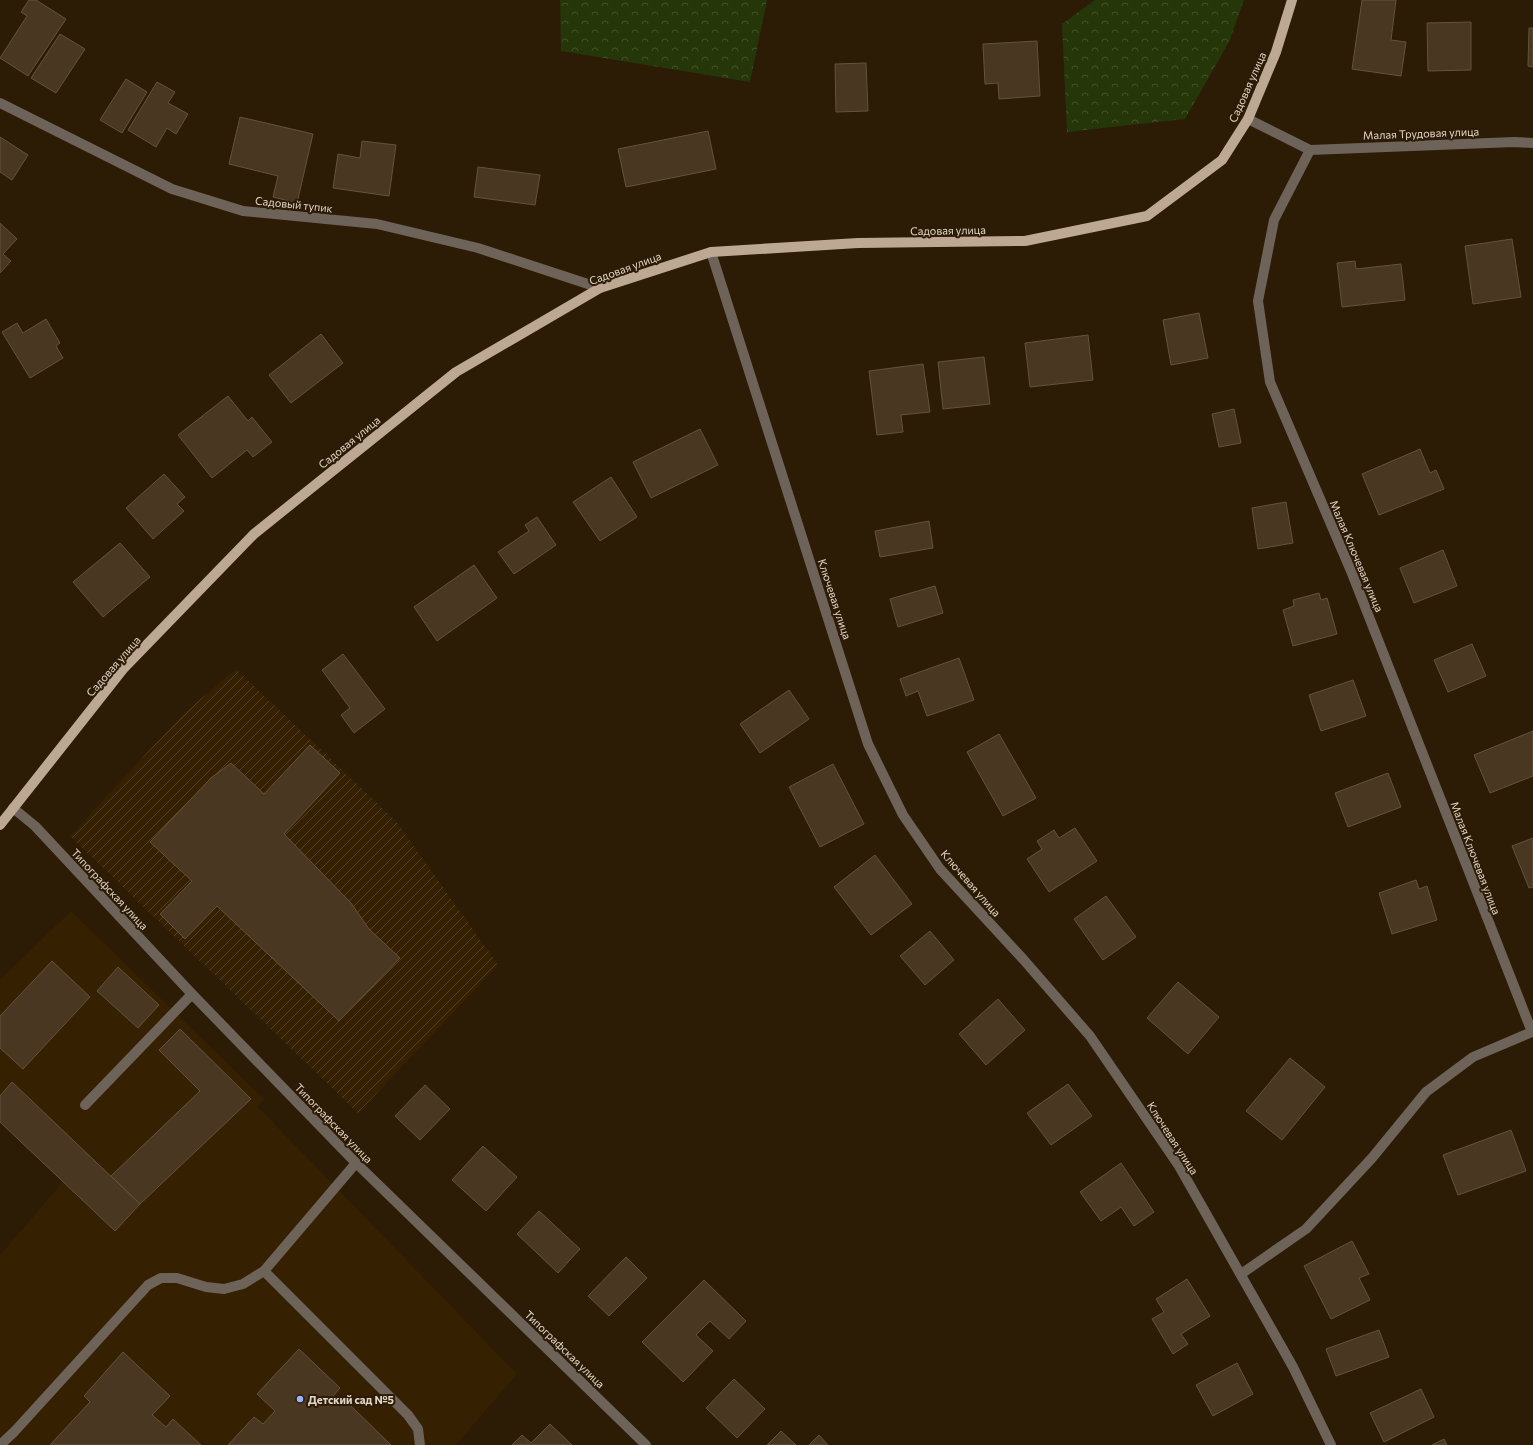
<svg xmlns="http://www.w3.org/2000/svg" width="1533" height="1445" font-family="Commissioner,sans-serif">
<defs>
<pattern id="industrial-furrows" width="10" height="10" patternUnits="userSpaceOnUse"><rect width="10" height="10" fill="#362002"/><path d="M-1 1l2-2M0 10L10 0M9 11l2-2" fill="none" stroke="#534025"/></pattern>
<pattern id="forest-crowns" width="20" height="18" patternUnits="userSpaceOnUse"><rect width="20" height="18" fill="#253609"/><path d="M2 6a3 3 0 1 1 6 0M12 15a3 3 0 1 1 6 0" fill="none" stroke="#44522b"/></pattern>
</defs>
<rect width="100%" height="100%" fill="#2c1b05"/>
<!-- built -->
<path fill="#362002" d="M71,911L264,1099L257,1106L517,1374L456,1445H0V1255L63,1182L0,1122V980Z"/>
<!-- industrial -->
<path fill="url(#industrial-furrows)" d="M236,669L396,821L498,965L358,1113L70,836L182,715Z"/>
<!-- forest -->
<g fill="url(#forest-crowns)">
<path d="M560,0H767L750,82L561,51Z"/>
<path d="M1095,0H1244L1229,42L1185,119L1067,132L1062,24Z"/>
</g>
<!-- building -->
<g fill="#4a3721" stroke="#66523b">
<path d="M29,0H36L66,19L28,76L0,58L27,16L21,12Z"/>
<path d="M1362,0H1396L1391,40L1406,42L1401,76L1352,69Z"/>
<path d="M1471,22V70L1428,71L1427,23Z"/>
<path d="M1529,28H1533V67L1528,66Z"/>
<path d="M60,34L85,49L56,93L31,78Z"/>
<path d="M1037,41L1040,96L999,99L998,83L985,84L983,44Z"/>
<path d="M866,63L868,111L836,112L835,64Z"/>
<path d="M126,79L147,92L122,133L100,120Z"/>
<path d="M157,82L175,92L168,103L188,114L176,134L167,128L156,147L128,130Z"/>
<path d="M240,117L313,134L297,203L273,197L278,176L229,164Z"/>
<path d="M708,131L716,169L626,187L618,149Z"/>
<path d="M0,137L28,155L12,180L0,172Z"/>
<path d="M362,141L396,145L389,196L333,188L338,154L360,158Z"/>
<path d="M478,167L540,175L535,205L474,197Z"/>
<path d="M0,223L17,239L3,254L11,261L0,273Z"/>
<path d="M1512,239L1521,297L1473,304L1465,246Z"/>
<path d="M1355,261L1356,269L1401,264L1405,300L1342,307L1337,263Z"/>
<path d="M1199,313L1208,358L1171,365L1163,320Z"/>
<path d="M46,319L60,343L56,346L63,358L30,378L2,332L17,323L23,333Z"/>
<path d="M321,334L343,363L291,403L269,375Z"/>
<path d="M1088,335L1093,380L1030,387L1025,343Z"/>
<path d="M984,357L990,404L943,409L938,362Z"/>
<path d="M923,364L930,412L901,415L903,432L877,435L869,371Z"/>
<path d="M228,396L248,421L252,417L272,442L253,457L247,450L212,478L178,435Z"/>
<path d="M1234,409L1241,443L1219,447L1212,414Z"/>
<path d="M700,429L718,465L651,498L633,462Z"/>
<path d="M1420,449L1430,473L1436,470L1444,489L1379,515L1362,474Z"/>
<path d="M164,474L185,497L177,504L184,511L153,539L126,508Z"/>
<path d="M611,477L637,517L600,541L573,502Z"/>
<path d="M1286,502L1293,543L1258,549L1252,508Z"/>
<path d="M537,517L556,545L514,574L498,552L529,531L525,525Z"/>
<path d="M929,521L933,548L880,557L875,531Z"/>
<path d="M120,543L150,577L103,617L73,582Z"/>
<path d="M1443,550L1457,586L1414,603L1400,568Z"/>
<path d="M474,565L497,598L437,641L414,607Z"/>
<path d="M935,586L943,613L898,627L890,599Z"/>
<path d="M1319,593L1321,600L1327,598L1337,634L1293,646L1283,610L1294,606L1293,600Z"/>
<path d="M1472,644L1486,676L1448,692L1434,660Z"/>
<path d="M343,654L385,709L354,733L341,715L350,708L322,670Z"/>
<path d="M959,658L974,700L927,716L918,691L906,696L900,679Z"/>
<path d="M1353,680L1366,716L1321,731L1309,695Z"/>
<path d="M789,690L809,719L760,753L740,724Z"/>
<path d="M1533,731V776L1490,793L1474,755Z"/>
<path d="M999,734L1036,798L1003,816L967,752Z"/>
<path d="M310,745L340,773L284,834L351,903L369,929L400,958L339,1021L217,906L185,939L160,914L192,881L150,842L211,778L231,763L264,794Z"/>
<path d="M833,764L864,824L820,847L789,787Z"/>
<path d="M1388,773L1401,807L1348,827L1335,793Z"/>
<path d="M1075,828L1097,861L1049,892L1027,859L1042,849L1037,841L1054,830L1059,838Z"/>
<path d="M1533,838V887L1529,888L1512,846Z"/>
<path d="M875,855L912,904L871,935L834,887Z"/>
<path d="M1416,880L1419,889L1427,886L1437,920L1392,934L1379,893Z"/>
<path d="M1106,896L1136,937L1103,960L1074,919Z"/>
<path d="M930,931L954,960L925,985L900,956Z"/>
<path d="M52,961L90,997L23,1069L0,1048V1016Z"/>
<path d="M118,967L159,1005L138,1028L97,991Z"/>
<path d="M1178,982L1219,1017L1188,1054L1147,1018Z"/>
<path d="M998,999L1025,1030L986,1065L959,1034Z"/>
<path d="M180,1029L251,1099L140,1204L111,1176L200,1091L159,1050Z"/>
<path d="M1290,1058L1325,1087L1282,1140L1246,1111Z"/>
<path d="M12,1082L140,1204L115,1231L0,1122V1096Z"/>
<path d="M1068,1084L1092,1116L1051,1145L1027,1113Z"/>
<path d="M425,1085L450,1109L420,1140L395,1116Z"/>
<path d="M1511,1130L1526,1171L1458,1195L1443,1155Z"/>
<path d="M483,1146L517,1177L486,1211L452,1180Z"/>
<path d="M1121,1163L1154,1212L1134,1226L1121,1207L1101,1221L1080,1192Z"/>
<path d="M539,1211L580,1249L558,1273L517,1234Z"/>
<path d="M1352,1241L1369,1274L1359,1278L1370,1300L1331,1319L1304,1266Z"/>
<path d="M626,1257L647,1278L609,1316L588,1296Z"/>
<path d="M1187,1279L1210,1316L1181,1334L1188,1344L1173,1354L1152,1319L1164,1312L1156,1299Z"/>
<path d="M704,1280L746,1321L729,1339L710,1321L696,1335L713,1351L683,1382L642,1342Z"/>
<path d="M1379,1330L1389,1357L1336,1376L1326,1349Z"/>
<path d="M299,1349L340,1388L333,1396L344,1406L348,1403L391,1445H228L254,1417L263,1424L275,1411L257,1394Z"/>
<path d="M123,1352L170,1396L152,1415L166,1427L173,1419L201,1445H50L90,1402L84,1396Z"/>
<path d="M1237,1363L1253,1394L1213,1416L1196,1385Z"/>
<path d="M734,1379L765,1409L737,1438L706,1408Z"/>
<path d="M1421,1389L1434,1417L1384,1442L1370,1413Z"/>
<path d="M550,1424L572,1445H512L522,1435L531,1443Z"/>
<path d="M781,1431L796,1445H767Z"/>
<path d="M819,1435L828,1445H809Z"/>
<path d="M1444,1439L1447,1445H1432Z"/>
</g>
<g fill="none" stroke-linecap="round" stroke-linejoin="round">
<!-- minor -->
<g stroke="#6d6359" stroke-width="10">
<path d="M0,103L172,189L243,211L377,224L478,248L600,288"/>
<path d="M1310,150L1514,142L1533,143"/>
<path d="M711,252L868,744L903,815L940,869L1023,959L1090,1036L1179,1166L1293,1367L1331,1445"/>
<path d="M13,808L35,826L192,994L356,1163L646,1445"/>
<path d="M85,1105L192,994"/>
<path d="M264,1271L408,1415L418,1429L420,1445"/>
<path d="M1241,1274L1306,1229L1372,1158L1426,1092L1473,1057L1532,1032L1351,571L1270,382L1258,301L1274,220L1310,150L1248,119"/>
<path d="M0,1445L14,1432L148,1285L161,1278H177L206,1287L224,1289L243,1284L264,1271L356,1163"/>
</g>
<!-- major -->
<path stroke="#bda893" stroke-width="10" d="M0,825L124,668L254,534L456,372L600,288L711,252L858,243L1025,241L1147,216L1222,160L1248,119L1276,52L1292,0"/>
</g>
<!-- markers -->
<circle fill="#9cb4fd" stroke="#2c1b05" stroke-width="1.5" cx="300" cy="1399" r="4"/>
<g text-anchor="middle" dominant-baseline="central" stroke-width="4" stroke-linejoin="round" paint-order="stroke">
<!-- street labels -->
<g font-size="11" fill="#e1d5c8" stroke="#2c1b05">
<text transform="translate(1247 87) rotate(-66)">Садовая улица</text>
<text transform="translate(1421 133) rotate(-2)">Малая Трудовая улица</text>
<text transform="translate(294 204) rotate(6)">Садовый тупик</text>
<text transform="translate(948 230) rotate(-1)">Садовая улица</text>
<text transform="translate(625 268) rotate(-20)">Садовая улица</text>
<text transform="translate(349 442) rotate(-39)">Садовая улица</text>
<text transform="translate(1357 556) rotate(67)">Малая Ключевая улица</text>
<text transform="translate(835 599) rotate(72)">Ключевая улица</text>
<text transform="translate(113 666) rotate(-49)">Садовая улица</text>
<text transform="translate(1476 858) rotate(69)">Малая Ключевая улица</text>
<text transform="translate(971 883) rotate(49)">Ключевая улица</text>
<text transform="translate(110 889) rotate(47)">Типографская улица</text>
<text transform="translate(334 1123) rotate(46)">Типографская улица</text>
<text transform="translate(1173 1138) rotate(57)">Ключевая улица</text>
<text transform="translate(565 1349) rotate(44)">Типографская улица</text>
</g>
<!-- poi labels -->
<g font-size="11" font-weight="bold" fill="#e1d5c8" stroke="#2c1b05" text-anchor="start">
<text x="308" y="1399">Детский сад №5</text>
</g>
</g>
</svg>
